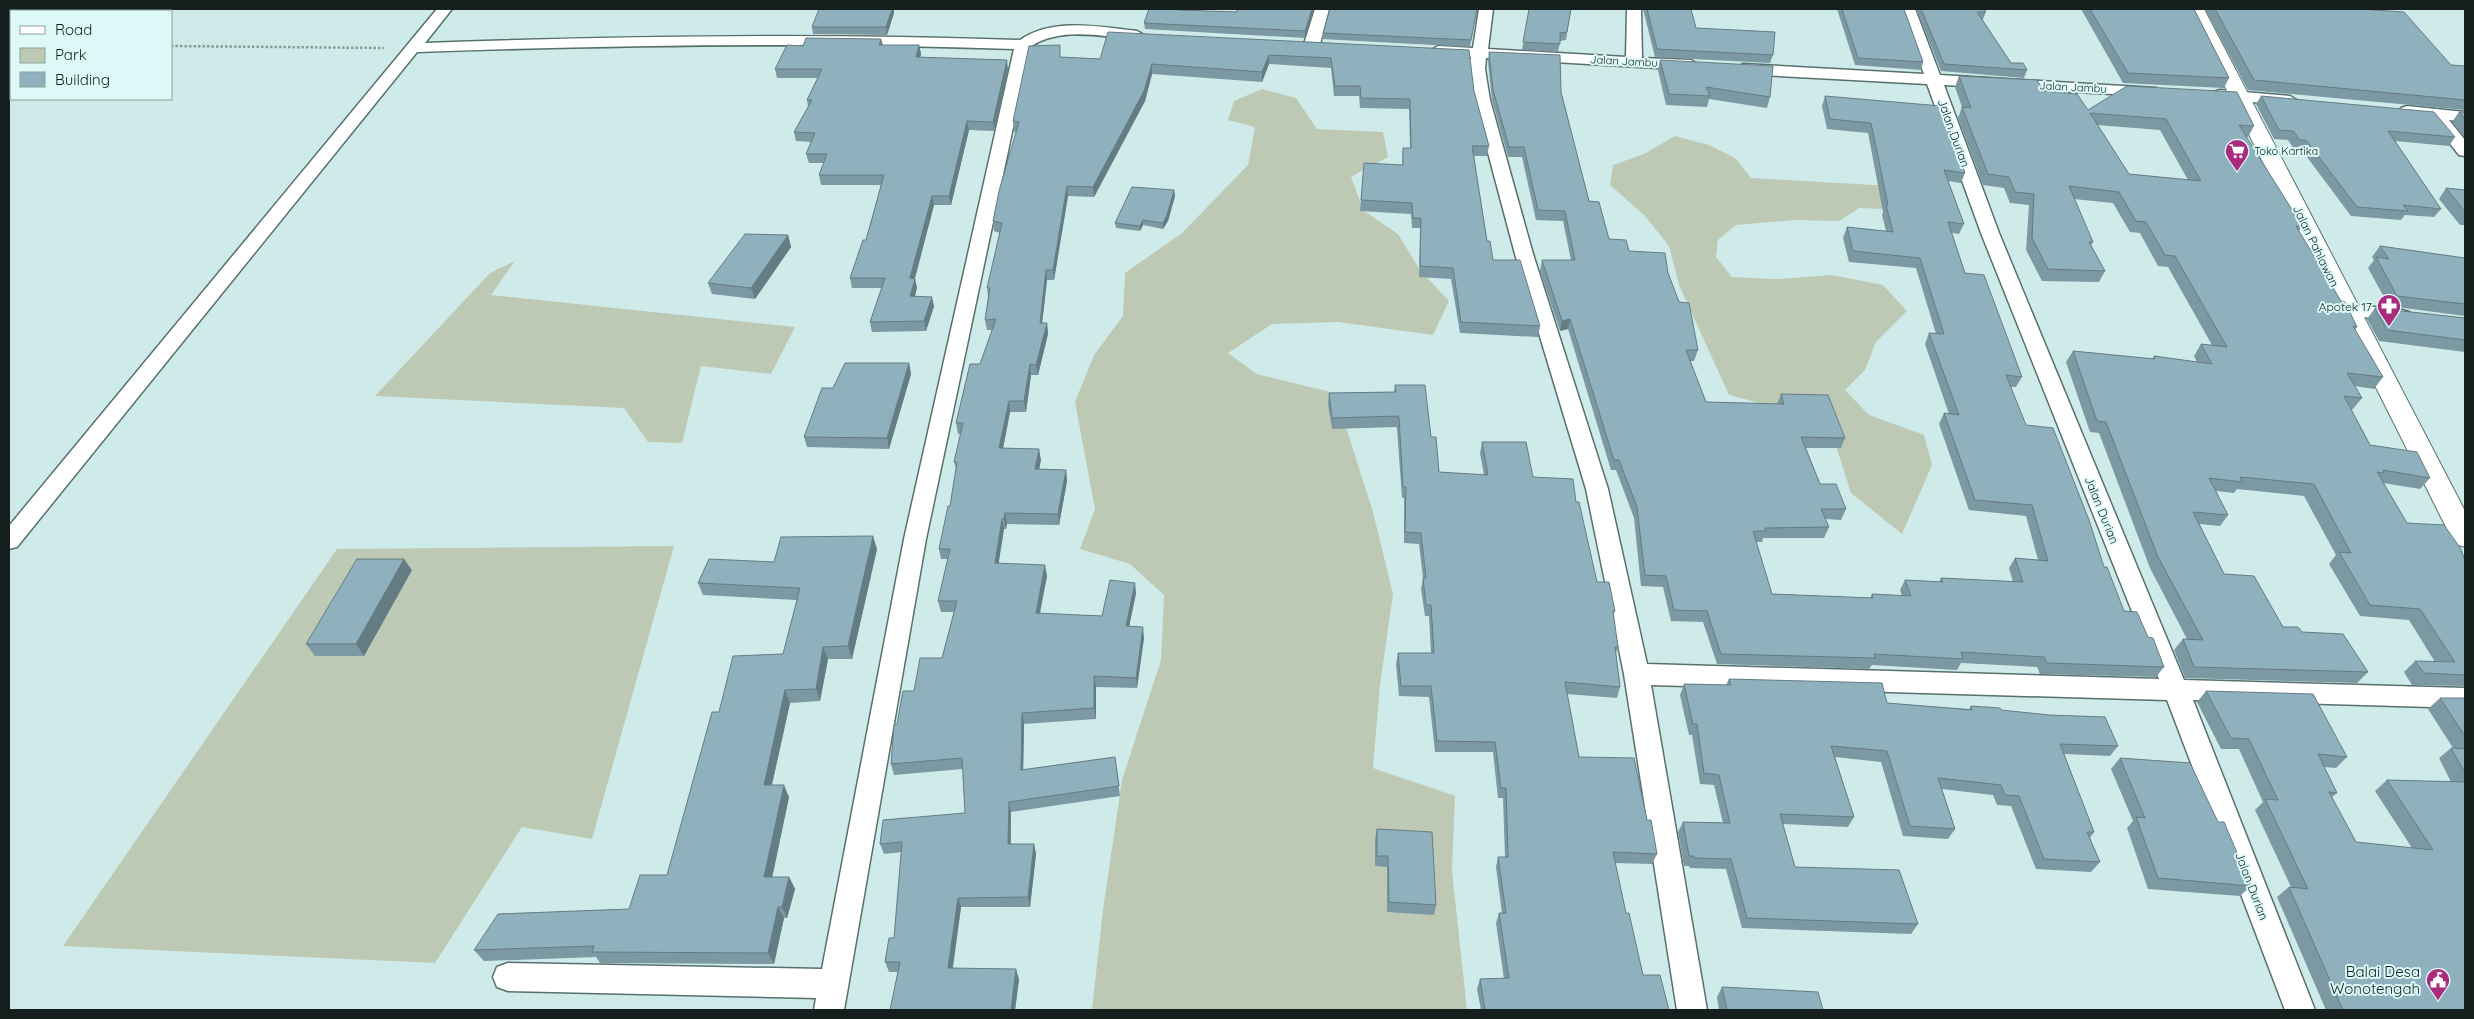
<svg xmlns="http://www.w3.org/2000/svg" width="2474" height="1019" font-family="Quicksand,sans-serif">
<rect width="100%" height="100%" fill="#cfebe9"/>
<!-- green -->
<g fill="#bec9b5">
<path d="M1262,89L1296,98L1317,129L1383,132L1388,157L1351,177L1364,211L1398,234L1420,270L1449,301L1433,335L1338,322L1272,324L1228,353L1257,374L1335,393L1373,512L1393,594L1380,685L1373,768L1455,796L1452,871L1467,1010H1092L1103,910L1122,780L1161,660L1164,595L1130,564L1080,549L1095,509L1075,402L1094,355L1123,316L1125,273L1182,233L1248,165L1255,127L1228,120L1234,101Z"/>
<path d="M1675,136L1709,145L1735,158L1751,178L1874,185L1946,184L1957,212L1859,208L1839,221L1795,220L1736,225L1718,240L1716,257L1732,277L1777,279L1832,275L1883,285L1907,311L1876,342L1865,370L1845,390L1869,415L1924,435L1932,465L1902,534L1851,493L1836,446L1775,407L1729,395L1679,285L1669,246L1645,216L1610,185L1613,165L1644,154Z"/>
<path d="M515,261L491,295L795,327L771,374L701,366L682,443L648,442L624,408L375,396L490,273Z"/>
<path d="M674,546L592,839L522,827L435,963L63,946L337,549Z"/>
</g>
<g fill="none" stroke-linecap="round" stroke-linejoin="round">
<!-- minor casing -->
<g stroke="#57706e" stroke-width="3">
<g id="minor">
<path d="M437,9H452L425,43C623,36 821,33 1020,40C1054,17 1099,27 1137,31L1144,35L1137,39C1102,37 1061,26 1030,47L926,539L844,1010H814L816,998L508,991L497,987L493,977L497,967L508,963L822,969L904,539L1014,49C815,42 617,45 417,52L17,547L9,549V526Z"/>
<path d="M1315,9H1329L1320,44L1312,49L1304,44Z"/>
<path d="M1479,9H1493L1488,49L1626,57L1627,9H1641L1642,58L1691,60L1699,65L1691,70L1486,58L1485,69L1490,100L1533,254L1608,489L1647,664L2159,679L1981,233L1927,84L1743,74L1735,69L1743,64L1924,74L1901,9H1915L1940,75L2156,88L2158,91L2156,94L2150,96L1944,85L1999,233L2184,680L2465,688V708L2193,700L2315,1010H2285L2167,700L1651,685L1707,1010H1677L1624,674L1586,489L1515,254L1474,100L1469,69L1471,57L1438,56L1430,51L1438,46L1473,48Z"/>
<path d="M2220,90L2290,96L2298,101L2290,106L2214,98L2212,95L2214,92Z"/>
<path d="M2407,106L2465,112V122L2449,120L2465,140V156L2459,155L2430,118L2401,114L2399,111L2401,108Z"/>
<path d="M2347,304L2402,310L2409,312L2412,316L2409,320L2402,322L2340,314L2337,310L2340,306Z"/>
</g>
</g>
<!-- secondary casing -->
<g stroke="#57706e" stroke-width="2">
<path id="secondary" d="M2186,9H2204L2465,511V547L2455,544L2451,537Z"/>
</g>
<!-- path -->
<g stroke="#879c9b" stroke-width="2.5" stroke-dasharray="2.5 2" stroke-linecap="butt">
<path d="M9,42H11"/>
<path d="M171,46L384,48"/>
</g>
<!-- minor -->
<use href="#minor" fill="#fff" fill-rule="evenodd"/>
<!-- secondary -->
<use href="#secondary" fill="#fff" fill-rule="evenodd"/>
</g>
<!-- wall -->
<g fill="#7b98a3" fill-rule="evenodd">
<path d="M1149,9H1179V10L1237,12V9H1314L1305,38L1145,29L1144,23Z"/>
<path d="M1477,9L1470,47L1322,39L1323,33Z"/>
<path d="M1529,9H1571L1566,40L1560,41L1558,52L1522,50Z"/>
<path d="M1643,9H1691L1696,28L1773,55L1770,63L1655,57Z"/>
<path d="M1837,9H1904L1923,62L1921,70L1855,65Z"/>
<path d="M1916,9H1984L1986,12L1983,19H1982L2011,63L2027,70L2024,78L1941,71Z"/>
<path d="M2081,9H2194L2229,78L2224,88L2123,83Z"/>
<path d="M2205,9H2360L2451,65L2465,66V111V110L2248,90Z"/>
<path d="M894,13L887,35L813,34L812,27Z"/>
<path d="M881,39L883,45H919L921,54L920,57L1008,70L995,131L969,130L951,205H934L915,279L917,288L915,296L934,306L926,331L872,332L870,322L882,288H852L850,278L866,240L881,185H821L819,175L824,163H809L806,154L811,142L796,141L794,132L808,107L807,100L818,78H777L775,69L803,46Z"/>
<path d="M1469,50L1474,91L1489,146L1487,156H1474L1487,241L1493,260L1540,326L1538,337L1460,333L1451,279L1419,277L1420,228H1412L1411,214L1360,211L1364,163L1402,165L1403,148H1410L1409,109L1360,108L1359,96H1334L1331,68L1269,64L1262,82L1152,74L1145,101L1094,197L1068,196L1054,280H1047L1042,323H1047L1048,334L1038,375H1031L1026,412H1010L1003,448L1041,460L1039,469L1066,470L1067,481L1059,525L1007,524L1006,529H1004L998,563L1047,576L1040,614L1102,616L1136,593L1129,626L1144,638L1137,688L1096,687V719L1024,724L1023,770L1115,757L1120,796L1011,812V844H1034L1036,854L1030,907H961L953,968L1019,979L1015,1010H890L898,972H889L885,962L894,938L902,852L884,854L880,844L965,813L963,769L894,775L891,764L897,724L914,691L942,658L954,612H941L938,601L948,559H941L939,549L950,506L956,468L954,462L961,434H958L956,423L980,364L992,330H987L985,320L988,297L987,288L1000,233L994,231L993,221L1016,132H1014L1013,121L1061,57L1100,59Z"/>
<path d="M1489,52L1561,92L1589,201L1609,239L1629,251L1668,273L1698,350L1694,361H1690L1706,402L1777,404L1781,394L1845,438L1841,448H1806L1820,484L1846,509L1841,520L1825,519L1829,527L1824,538H1763L1762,542H1756L1772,594L1870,598L1872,594L1902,596L1900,590L1905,580L1939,582L1941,578L2013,582L2009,568L2015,558L2038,560L2026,516L1969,510L1939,424L1944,413L1949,414L1925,344L1929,333L1936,334L1916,268L1849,262L1843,238L1847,227L1886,231L1882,215L1883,212L1868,133L1827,129L1822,106L1825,96L1965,173L1961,183L1948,181L1964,224L1959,234L1952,233L1965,273L2022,377L2016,387H2010L2026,425L2104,567L2124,611L2148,637L2164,667L2156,677L2040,674L2037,667L1961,663L1957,670L1872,665L1869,669L1717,664L1703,622L1671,621L1663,587L1641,586L1634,518L1616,470H1611L1568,329L1560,331L1540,271L1542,260H1571L1563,221L1536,220L1522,157H1508L1492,100L1488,62Z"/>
<path d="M1660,60L1770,97L1767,108L1709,99L1707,107L1666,105L1658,70Z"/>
<path d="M1959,76L2044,91L2088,110L2254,126L2248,137H2246L2301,227L2299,231L2341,301L2357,327L2355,330L2383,377L2374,389L2355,386L2362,398L2353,409H2351L2370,445L2430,478L2420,489L2383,483L2407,523L2465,561V686L2412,685L2404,672L2415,661L2435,662L2409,620L2360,616L2329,564L2336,555L2304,496L2237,489L2234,493L2216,491L2228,515L2220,526L2199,524L2224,574L2283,627L2302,632L2368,672L2357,683L2185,678L2174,650L2183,639H2187L2150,568L2099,433L2090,432L2066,362L2073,351L2152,359L2154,356L2197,362L2194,356L2201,344L2212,345L2168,267L2158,266L2140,233L2130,232L2113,203L2074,199L2093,242L2091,245L2105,271L2099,282L2042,281L2026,250L2029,205L2010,203L2004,188L1983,185L1958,118L1962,107L1955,87ZM2097,125L2160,130L2188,180L2129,174Z"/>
<path d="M2261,96L2455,137L2449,146L2395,141L2441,209L2434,217L2405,215L2401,220L2351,216L2301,149H2294L2288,140L2274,139L2256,104Z"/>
<path d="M2459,112L2465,113V138L2452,122Z"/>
<path d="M2446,188L2465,190V225H2460L2439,199Z"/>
<path d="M1174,190L1175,196L1168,221L1163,229L1143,225L1140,231L1116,228L1115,223Z"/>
<path d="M788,235L791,247L755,299L712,294L708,283Z"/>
<path d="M2380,246L2465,258V316L2389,306L2368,268L2374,260L2372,257Z"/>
<path d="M2375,308L2465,318V352L2379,341L2367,319Z"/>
<path d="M909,363L911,374L889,449L807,447L804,437L833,388Z"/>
<path d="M1395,385L1431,437L1439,472L1484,475L1480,453L1482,442L1533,477L1576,502L1597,582L1615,611L1613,615L1618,647L1616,653L1620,687L1617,698L1567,694L1579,757L1647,820L1657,854L1652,864L1615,863L1626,913L1643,975L1669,1010H1481L1477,989L1480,979H1504L1496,923L1499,913H1502L1496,867L1498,857H1505L1503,798H1498L1493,752H1435L1429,697L1399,696L1396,664L1398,653H1431L1429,616H1425L1421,589L1423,578L1419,544L1404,543V498H1402L1397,429L1396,427L1332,429L1328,404L1329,393L1394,392Z"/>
<path d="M877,549L852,659H828L820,701L790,703L772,785L789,797L772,877H789L795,889L787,918H784L774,964L600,963L596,957L484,961L474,950L629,909L667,875L719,712L783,654L797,600L703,595L698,583L774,562Z"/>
<path d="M412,570L364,656H315L306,644Z"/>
<path d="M1729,679L1887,703L1969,709L1971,706L2001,710L2118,746L2110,756L2064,754L2094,832L2090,838L2100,862L2091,872L2036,869L2011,806L1997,805L1993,795L1942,789L1955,829L1948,839L1903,836L1881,762L1835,757L1854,817L1848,827L1783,824L1795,867L1918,924L1911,934L1742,928L1726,869L1690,868L1689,866H1684L1678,832L1683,822L1723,823L1714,785L1700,784L1692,735H1689L1680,695L1684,684L1726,685Z"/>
<path d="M2206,691L2347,757L2336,768L2324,767L2337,793L2332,797L2356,842L2412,848L2375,791L2387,780L2451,782L2439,758L2451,748H2453L2428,709L2440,698H2465V1010H2326L2277,897L2289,887H2291L2255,810L2263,802L2239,749H2221L2197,702Z"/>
<path d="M2120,758L2218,822L2251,886L2240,896L2148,889L2127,828L2133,821L2111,769Z"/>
<path d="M1377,829L1436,905L1434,915L1387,912V867L1375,866V840Z"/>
<path d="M1722,987L1823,1010H1719L1717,997Z"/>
</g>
<!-- shaded-wall -->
<g fill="#647c84">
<path d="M892,9H894V13L887,35L886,27Z"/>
<path d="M1312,9H1314L1305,38V31Z"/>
<path d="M881,39L883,48L879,45Z"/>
<path d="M919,45L921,54L918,66L916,57Z"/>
<path d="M1269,55V64L1262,82V72Z"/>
<path d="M1007,60L1008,70L995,131L993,122Z"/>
<path d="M1152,64V74L1145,101L1094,197L1093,187Z"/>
<path d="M967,121L969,130L951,205L949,196Z"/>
<path d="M1067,186L1068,196L1054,280L1053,270Z"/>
<path d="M1174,190L1175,196L1168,221L1163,229V223Z"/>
<path d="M932,196L934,205L912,288L910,278Z"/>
<path d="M1143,220V225L1140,231V226Z"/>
<path d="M788,235L791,247L755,299L751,288Z"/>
<path d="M1046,270L1047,280L1041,333L1040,323Z"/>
<path d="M915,279L917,288L912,306L910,296Z"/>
<path d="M932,297L934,306L926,331L924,321Z"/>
<path d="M1570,319L1568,329L1560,331L1562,321Z"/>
<path d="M1047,323L1048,334L1038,375L1036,365Z"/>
<path d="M909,363L911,374L889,449L887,438Z"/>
<path d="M1030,364L1031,375L1026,412L1024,401Z"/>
<path d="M1009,401L1010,412L1001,459L999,448Z"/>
<path d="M1039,449L1041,460L1037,480L1035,469Z"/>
<path d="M1066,470L1067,481L1059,525L1058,514Z"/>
<path d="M1005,513L1007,524L1006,529L1004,518Z"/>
<path d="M1002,519L1004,529L997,574L995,563Z"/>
<path d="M873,536L877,549L852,659L848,646Z"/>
<path d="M404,559L412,570L364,656L356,644Z"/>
<path d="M1045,565L1047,576L1037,624L1036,613Z"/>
<path d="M1135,583L1136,593L1127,637L1126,626Z"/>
<path d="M1143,627L1144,638L1137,688L1136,678Z"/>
<path d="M823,647L828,659L820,701L816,689Z"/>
<path d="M1094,676L1096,687V719L1094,708Z"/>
<path d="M785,690L790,703L769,797L764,785Z"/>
<path d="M1022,713L1024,724L1023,780L1021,770Z"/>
<path d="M784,785L789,797L770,888L764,877Z"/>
<path d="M1009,802L1011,812L1010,854L1008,844Z"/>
<path d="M1034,844L1036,854L1030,907L1028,897Z"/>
<path d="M789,877L795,889L787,918L782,907Z"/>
<path d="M958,898L961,907L951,978L948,968Z"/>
<path d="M778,907L784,918L774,964L768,953Z"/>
<path d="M1016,969L1019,979L1015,1010H1011Z"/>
</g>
<!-- building -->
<g fill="#8fb1bd" stroke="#647c84" fill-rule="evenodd">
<path d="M819,9H892L886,27H812Z"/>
<path d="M1149,9H1178L1177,10L1237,12V9H1312L1305,31L1144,23Z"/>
<path d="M1330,9H1477L1471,40L1323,33Z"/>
<path d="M1529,9H1571L1567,32L1560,33V44L1523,42Z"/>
<path d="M1647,9H1691L1696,28L1775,32L1773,55L1657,49Z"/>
<path d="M1842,9H1904L1923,62L1858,58Z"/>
<path d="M1921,9H1984L1986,12H1977L2011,63H2023L2027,70L1944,64Z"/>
<path d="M2090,9H2194L2229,78L2128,73Z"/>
<path d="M2215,9H2360L2404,12L2451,65L2465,66V100L2254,80Z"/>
<path d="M1108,32L1469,50L1474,91L1489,146H1472L1487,241H1490L1493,260H1520L1540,326L1461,322L1453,268L1420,266L1421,218H1413L1412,203L1361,200L1364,163L1403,165V148H1411L1410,99L1361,98L1360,86H1335L1331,58L1269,55L1262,72L1152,64L1144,91L1093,187L1067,186L1053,270H1046L1040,323H1047L1036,365L1030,364L1024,401H1009L999,448L1039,449L1035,469L1066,470L1058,514L1005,513L1004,518L1002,519L995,563L1045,565L1036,613L1102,616L1110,580L1135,583L1126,626L1143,627L1136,678L1094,676V708L1022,713L1021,770L1115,757L1119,786L1009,802L1008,844H1034L1028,897L958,898L948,968L1016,969L1011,1010H890L900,962H885L889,938H894L902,842L880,844L883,820L965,813L962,758L891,764L894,725L897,724L903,691H914L920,658H942L957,601H938L950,549H939L948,506H950L957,462H954L963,423H956L970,364H980L996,319L985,320L990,288H987L1002,223L993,221L999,191L1019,122L1013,121L1029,46L1060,45V57L1100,59Z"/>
<path d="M806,38L881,39L879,45H919L916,57L1007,60L993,122L967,121L949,196H932L910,278L915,279L910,296L932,297L924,321L870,322L885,278H850L863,240H866L884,175H819L827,154H806L815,133L794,132L812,100H807L822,69H775L787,45L803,46Z"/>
<path d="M1489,52L1560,55L1561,92L1589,201L1599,202L1609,239L1626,240L1629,251L1665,253L1668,273L1679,302L1689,303L1698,350H1686L1706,402L1784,404L1781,394L1828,395L1845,438L1801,437L1820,484H1836L1846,509H1821L1829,527L1765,528L1766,531H1753L1772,594L1873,598L1872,594L1911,596L1905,580L1943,582L1941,578L2023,582L2015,558L2048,561L2032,505L1975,500L1944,413L1959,415L1929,333L1944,334L1920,258L1853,251L1847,227L1893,232L1886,205H1888L1871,123L1830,119L1825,96L1941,106L1965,173L1944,170L1964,224L1948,222L1965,273L1984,275L2022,377L2006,375L2026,425L2053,428L2089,520L2104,567H2107L2124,611L2137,612L2148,637L2153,638L2164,667L2047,663L2044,657L1961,652L1963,659L1874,654L1875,658L1721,654L1707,611L1674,610L1666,576L1645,575L1637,507L1619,460H1614L1570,319L1562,321L1542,260H1575L1565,211L1538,210L1524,147H1509L1493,90Z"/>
<path d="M1660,60L1773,66L1770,97L1706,87L1710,96L1669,94Z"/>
<path d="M1959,76L2037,80L2044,91L2077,94L2088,110L2127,86L2237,92L2254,126L2239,125L2291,208L2301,227L2296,226L2341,301L2345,302L2357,327L2353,326L2383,377L2347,373L2362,398L2344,396L2370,445L2417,452L2430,478L2383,470L2384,473L2377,472L2407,523L2444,525L2461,549L2465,561V675L2424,673L2415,661L2455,662L2420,609L2370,605L2339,552L2351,553L2314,484L2240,477L2242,482L2209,478L2228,515L2193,512L2224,574L2254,576L2283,627H2298L2302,632L2343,634L2368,672L2194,667L2183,639L2203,640L2158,557L2106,422L2097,421L2073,351L2155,359L2154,356L2212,364L2201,344L2227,347L2175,256L2165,255L2146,222L2136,221L2119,192L2069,186L2093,242H2089L2105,271L2048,269L2032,238L2034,194L2015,192L2009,177L1988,174L1962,107L1971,108ZM2090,113L2166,119L2201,181L2129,174Z"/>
<path d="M2261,96L2434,112L2455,137L2388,131L2441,209L2403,205L2408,211L2357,207L2306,140H2300L2293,131L2279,130Z"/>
<path d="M2459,112L2465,113V119Z"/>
<path d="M1132,187L1174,190L1167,215L1163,223L1143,220L1140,226L1115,223Z"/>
<path d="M2446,188L2465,190V212Z"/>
<path d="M745,234L788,235L751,288L708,283Z"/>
<path d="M2380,246L2465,258V304L2397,296L2376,257L2389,259Z"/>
<path d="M2375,308L2465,318V340L2387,330Z"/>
<path d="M845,363H909L887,438L804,437L822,388H833Z"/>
<path d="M1395,385H1425L1431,437H1436L1439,472L1488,475L1482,442H1526L1533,477L1573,479L1576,502H1579L1597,582H1609L1615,611H1613L1618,647H1615L1620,687L1565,682L1579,757L1634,758L1647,820H1651L1657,854L1613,852L1626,913H1629L1643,975H1660L1669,1010H1485L1480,979L1509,978L1499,913H1506L1498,857H1508L1506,788H1501L1495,742L1437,741L1431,686H1401L1398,653H1434L1431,605H1426L1423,578H1426L1421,533L1405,532L1406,487H1403L1399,418L1398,416L1332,418L1329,393L1396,392Z"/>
<path d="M873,536L848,646L823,647L816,689L785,690L764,785H784L764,877H789L782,907H778L768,953L592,952L594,946L474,950L498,914L629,909L640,875H667L712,712H719L733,656L783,654L800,588L698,583L709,559L774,562L781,537Z"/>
<path d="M357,559H404L356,644H306Z"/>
<path d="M1729,679L1882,683L1887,703L1972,710L1971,706L2000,708L2001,710L2049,715L2105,717L2118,746L2060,744L2094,832H2087L2100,862L2044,859L2019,796L2005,795L2001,785L1938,778L1955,829L1910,826L1887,751L1831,746L1854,817L1780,814L1795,867L1899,870L1918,924L1747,918L1731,859L1694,858V856H1689L1683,822L1730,823L1719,775L1704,773L1697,724H1693L1684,684L1731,685Z"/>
<path d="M2206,691L2313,694L2347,757L2318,754L2337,793L2329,792L2356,842L2433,850L2387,780L2465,782V1010H2343L2289,887L2308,889L2265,799L2278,800L2249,739L2231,738Z"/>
<path d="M2440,698H2465V736Z"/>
<path d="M2451,748L2465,749V773Z"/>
<path d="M2120,758L2190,763L2218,822H2224L2251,886L2158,878L2136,817L2145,818Z"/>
<path d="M1377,829L1432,832L1436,905L1389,902L1388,856H1377Z"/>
<path d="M1722,987L1818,992L1823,1010H1727Z"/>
</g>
<!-- icons -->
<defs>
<g id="supermarket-pin" transform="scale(1.25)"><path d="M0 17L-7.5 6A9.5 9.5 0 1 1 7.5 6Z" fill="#a82b7e" stroke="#dcf9f7"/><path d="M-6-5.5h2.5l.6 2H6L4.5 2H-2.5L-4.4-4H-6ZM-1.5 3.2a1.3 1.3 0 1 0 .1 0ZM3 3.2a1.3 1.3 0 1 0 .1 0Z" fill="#fff"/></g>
<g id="pharmacy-pin" transform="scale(1.25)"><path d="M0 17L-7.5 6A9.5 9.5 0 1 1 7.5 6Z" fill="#a82b7e" stroke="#dcf9f7"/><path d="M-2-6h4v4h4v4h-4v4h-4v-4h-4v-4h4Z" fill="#fff"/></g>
<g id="civic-pin" transform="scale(1.25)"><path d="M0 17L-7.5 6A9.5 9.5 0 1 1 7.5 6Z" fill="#a82b7e" stroke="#dcf9f7"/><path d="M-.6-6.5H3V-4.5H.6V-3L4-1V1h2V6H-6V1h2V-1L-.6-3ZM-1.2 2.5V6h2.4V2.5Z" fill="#fff"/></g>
</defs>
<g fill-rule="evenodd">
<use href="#supermarket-pin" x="2237" y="151"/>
<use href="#pharmacy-pin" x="2389" y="306"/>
<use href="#civic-pin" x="2438" y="980"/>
</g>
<g text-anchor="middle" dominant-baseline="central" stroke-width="4" stroke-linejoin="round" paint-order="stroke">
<!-- far-street labels -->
<g font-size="11" fill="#151f1e" stroke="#dcf9f7">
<text transform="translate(1624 61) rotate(3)">Jalan Jambu</text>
<text transform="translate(2073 87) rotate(3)">Jalan Jambu</text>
</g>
<!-- far-poi labels -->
<g font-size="11" fill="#151f1e" stroke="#dcf9f7" text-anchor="start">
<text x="2254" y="151">Toko Kartika</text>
</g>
<!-- street labels -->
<g font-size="12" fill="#151f1e" stroke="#dcf9f7">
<text transform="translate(1954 133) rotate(70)">Jalan Durian</text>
<text transform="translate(2316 246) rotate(64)">Jalan Pahlawan</text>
<text transform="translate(2102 510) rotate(68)">Jalan Durian</text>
<text transform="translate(2252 886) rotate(69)">Jalan Durian</text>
</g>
<!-- poi labels -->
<g font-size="12" fill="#151f1e" stroke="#dcf9f7" text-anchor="end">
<text x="2372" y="306">Apotek 17</text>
</g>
<!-- near-poi labels -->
<g font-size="15" fill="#151f1e" stroke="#dcf9f7" text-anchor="end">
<text x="2420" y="971">Balai Desa<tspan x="2420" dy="17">Wonotengah</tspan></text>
</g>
</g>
<!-- border -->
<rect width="2474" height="1019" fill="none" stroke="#151f1e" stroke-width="20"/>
<!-- legend -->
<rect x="10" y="10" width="162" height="90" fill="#dcf9f7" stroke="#8ca2a0"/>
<rect x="20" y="26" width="25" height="8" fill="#ffffff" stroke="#8ca2a0"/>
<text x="55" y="35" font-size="15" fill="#151f1e">Road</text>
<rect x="20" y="48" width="25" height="15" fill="#bec9b5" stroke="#8ca2a0"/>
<text x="55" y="60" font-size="15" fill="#151f1e">Park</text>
<rect x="20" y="72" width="25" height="15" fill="#8fb1bd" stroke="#8ca2a0"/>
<text x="55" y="85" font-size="15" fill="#151f1e">Building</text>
</svg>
